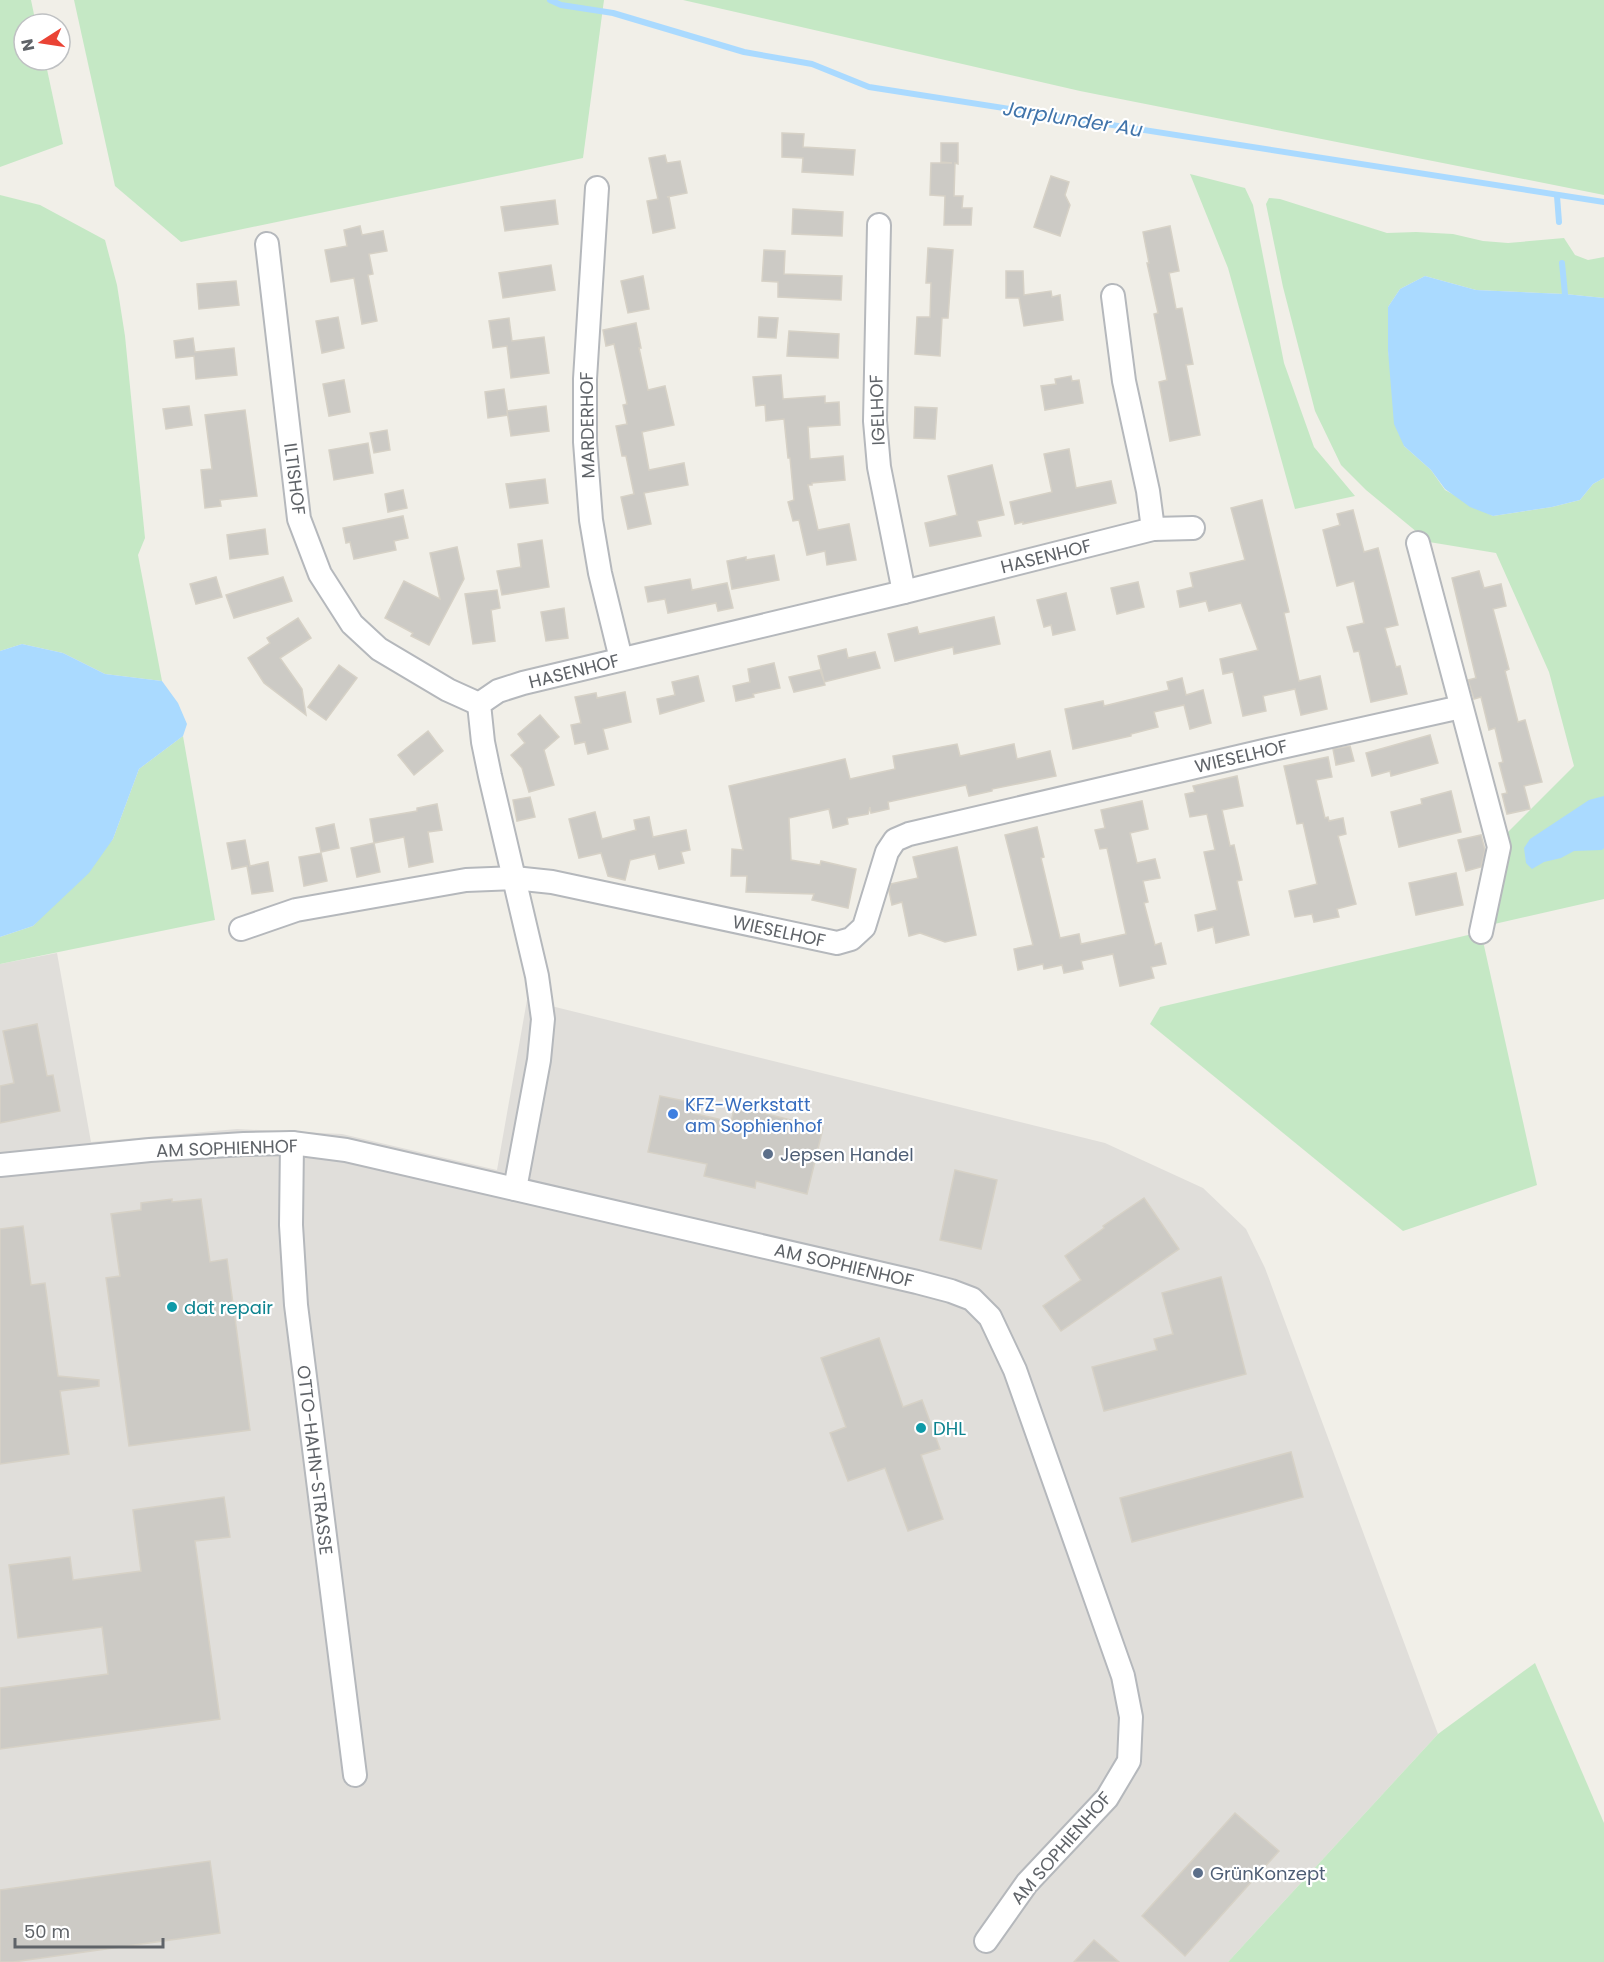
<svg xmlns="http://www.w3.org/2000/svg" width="1604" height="1962" font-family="Poppins,sans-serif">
<rect width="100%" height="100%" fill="#f1efe8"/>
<!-- industrial -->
<path fill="#e0deda" d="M57,953L91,1142L237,1129L342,1134L497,1170L527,1000L1105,1143L1203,1188L1246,1229L1265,1268L1438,1734L1228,1962H0V964Z"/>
<!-- green -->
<g fill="#c5e8c5">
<path d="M0,0H31L36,24H24V60H45L63,144L0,167Z"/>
<path d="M74,0H604L583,158L181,242L115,186Z"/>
<path d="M683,0H1604V195L1080,91Z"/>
<path d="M1190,174L1245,188L1253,205L1284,363L1314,447L1355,496L1295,509L1228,268Z"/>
<path d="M0,195L40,205L105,240L117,285L125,336L145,538L138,555L162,681L105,674L63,653L22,644L0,651Z"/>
<path d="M1269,198L1280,199L1387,233L1416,232L1453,234L1483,241L1508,243L1564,238L1575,255L1588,260L1604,257V298L1565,294L1476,290L1425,276L1400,289L1388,307V351L1404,446L1431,470L1445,490L1493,516L1552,507L1580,500L1593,484L1604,478V899L1490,925L1507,833L1574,766L1549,672L1496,553L1429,542L1366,490L1341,465L1315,411L1283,287L1266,204Z"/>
<path d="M183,736L215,920L0,964V937L33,926L113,839L139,769Z"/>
<path d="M1481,932L1537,1185L1403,1231L1150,1024L1160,1007Z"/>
<path d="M1535,1663L1604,1823V1962H1228L1438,1734Z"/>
</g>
<!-- water -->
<g fill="#aadaff">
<path d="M1425,276L1476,290L1565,294L1604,298V478L1593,484L1580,500L1552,507L1493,516L1470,507L1445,489L1431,470L1404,446L1394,424L1388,351V307L1400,289Z"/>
<path d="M22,644L63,653L105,674L162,681L178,703L187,724L183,736L139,769L113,839L89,873L33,926L0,937V651Z"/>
<path d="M1604,796V848L1602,850L1574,851L1561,858L1544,862L1532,869L1526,863L1524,848L1530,839L1589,800Z"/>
</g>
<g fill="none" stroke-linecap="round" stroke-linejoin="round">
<!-- stream -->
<g stroke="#aadaff" stroke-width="6">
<path d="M550,0L561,5L613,13L744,52L812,64L869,87L1604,202"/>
<path d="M1557,196L1559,222"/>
<path d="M1562,263L1565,294"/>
</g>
</g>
<!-- building -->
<g fill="#cccac5" stroke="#d6d1c6" stroke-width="1.5">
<path d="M782,133L804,134L803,147L855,150L853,175L802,172L803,158L782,157Z"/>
<path d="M941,143H958V164L955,163L954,196H963L962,208H972L971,225H944L945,196L930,195L931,163H952L941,162Z"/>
<path d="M665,155L667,163L680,161L687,193L667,197H669L675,228L653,233L647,201L658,199L649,158Z"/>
<path d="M1051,176L1069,182L1065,195L1070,205L1060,236L1034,227Z"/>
<path d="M555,200L558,224L505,231L501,207Z"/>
<path d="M793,209L843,212L842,236L792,234Z"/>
<path d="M360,226L362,235L383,231L387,251L369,254L373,274L368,275L377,321L362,324L354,278L331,282L325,250L347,246L344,230Z"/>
<path d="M1170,226L1179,271L1169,273L1176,309L1182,308L1193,364L1186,365L1200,435L1170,441L1159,382L1167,380L1154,314L1158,313L1147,263H1149L1143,232Z"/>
<path d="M928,248L953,250L948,318H942L940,356L915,354L917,317H930L931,283H926Z"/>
<path d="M764,250L785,251L784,274L842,276L841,300L778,297V282L762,281Z"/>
<path d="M551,265L555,290L503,298L499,273Z"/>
<path d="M1006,271H1023L1024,295L1051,291L1052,297L1060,295L1063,320L1024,326L1019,298H1006Z"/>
<path d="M643,276L649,309L628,313L621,281Z"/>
<path d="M236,281L239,305L199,309L197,284Z"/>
<path d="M338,317L344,348L322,353L316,321Z"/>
<path d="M759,317L778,318L776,338L758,337Z"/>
<path d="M509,318L512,341L544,337L549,373L511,378L507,346L493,348L489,321Z"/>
<path d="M636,323L641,348H639L648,390L665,386L674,425L642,432L649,470L684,463L688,485L644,493L651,524L628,529L621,497L634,494L626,456H622L616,426L627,424L623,405L627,404L614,344L606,346L603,330Z"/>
<path d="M789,331L839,334L838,358L787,356Z"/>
<path d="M193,338L195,352L234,348L237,375L196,379L194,356L176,358L174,341Z"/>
<path d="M781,375L783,399L825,396V403L839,402L840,425L808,427L810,459L843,456L845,480L812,483V485H808L818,530L849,524L856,560L827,565L825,551L807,555L799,520L793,521L788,502L794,500L790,458H788L784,419L766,421L765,405L756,406L753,377Z"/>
<path d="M1071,376L1072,381L1079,380L1083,403L1045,410L1041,386L1056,384L1055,379Z"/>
<path d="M344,380L350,412L329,416L323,384Z"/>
<path d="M504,389L508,415L488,418L485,392Z"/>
<path d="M189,406L192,425L166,429L163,409Z"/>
<path d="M546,406L549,431L511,436L507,411Z"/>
<path d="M915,407L937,408L935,439L914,438Z"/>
<path d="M245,410L257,496L220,500L221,506L205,508L201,470L212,469L205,415Z"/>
<path d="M387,430L390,450L374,453L370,433Z"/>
<path d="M368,443L373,473L334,480L329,450Z"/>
<path d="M1069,449L1076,488L1111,481L1116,503L1023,524V522L1015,524L1010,502L1052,492L1044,454Z"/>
<path d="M992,465L1004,515L977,521L981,536L930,546L925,523L957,515L948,476Z"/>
<path d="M545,479L548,503L510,508L506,484Z"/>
<path d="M403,490L407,508L388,512L385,494Z"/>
<path d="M1262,500L1289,612L1284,613L1299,681L1320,676L1327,709L1301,715L1295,689L1263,696L1266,711L1243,716L1233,672L1223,674L1220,659L1258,650L1241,603L1209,611L1206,601L1180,607L1177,591L1193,587L1190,573L1245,560L1231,508Z"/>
<path d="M1353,510L1364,552L1378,548L1398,625L1385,628L1396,667L1400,666L1407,694L1371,702L1359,651L1354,652L1347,627L1364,623L1354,581L1337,586L1323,530L1340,525L1337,514Z"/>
<path d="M403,516L408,538L394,541L396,550L354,559L350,542L346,543L343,528Z"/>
<path d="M265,529L268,554L230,559L227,535Z"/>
<path d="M542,540L549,587L502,595L497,571L521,567L518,544Z"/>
<path d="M457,547L464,579L429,645L411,636L413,633L385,618L404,581L440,599L430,553Z"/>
<path d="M774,555L779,580L732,589L727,561L746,557V560Z"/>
<path d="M1479,571L1484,588L1501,584L1506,606L1493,609L1509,669L1505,671L1518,722L1525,720L1542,782L1524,786L1530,809L1507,814L1502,794L1507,793L1499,763L1503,762L1495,728L1489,730L1481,697L1474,699L1468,680L1476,678L1452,578Z"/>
<path d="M216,577L222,597L196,604L190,584Z"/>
<path d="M283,577L292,601L234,618L226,595Z"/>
<path d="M690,579L692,590L727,583L733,608L718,611L716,603L668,613L665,599L648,602L645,587Z"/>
<path d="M1138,582L1144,607L1117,614L1111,588Z"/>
<path d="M497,590L500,608L491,610L495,641L473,644L465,594Z"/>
<path d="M1066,593L1075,630L1053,635L1051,625L1044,627L1037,600Z"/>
<path d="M564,608L568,638L546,641L541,612Z"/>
<path d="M994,617L1000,644L954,654L953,647L895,661L888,634L917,627L919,634Z"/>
<path d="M298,618L311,638L280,658L302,689L306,715L264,683L248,658L270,643L267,638Z"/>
<path d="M846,649L848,658L875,652L880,668L824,682L825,685L794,692L789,677L820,670L824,681L818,656Z"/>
<path d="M774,663L780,688L753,694L754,697L736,701L733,686L750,682L748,669Z"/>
<path d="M339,665L357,678L326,720L308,707Z"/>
<path d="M698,676L704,701L660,714L657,699L675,695L672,682Z"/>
<path d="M1182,678L1186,695L1203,690L1211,723L1190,729L1184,705L1154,712L1158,727L1131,734V736L1073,749L1065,709L1103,701L1104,706L1169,690L1167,682Z"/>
<path d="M625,692L631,722L603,729L608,749L588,754L585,742L575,744L571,725L581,723L575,697L596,693L597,698Z"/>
<path d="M540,715L559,737L544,750L554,785L529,792L522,768L511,755L525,743L518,734Z"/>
<path d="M428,731L443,751L414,775L398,755Z"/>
<path d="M1430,735L1438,763L1391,776L1390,771L1372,776L1366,753Z"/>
<path d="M957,744L960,756L1014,744L1017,759L1050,751L1056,776L992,789V791L969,796L966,785L888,802L889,809L871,813L870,807L868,814L847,818L848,824L833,828L829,809L789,818L791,860L820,865L821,861L856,869L848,908L812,900L814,894L746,892L747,876H731L732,849L743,850L729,786L845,759L850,779L895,769L893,756Z"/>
<path d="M1350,746L1354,761L1336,765L1333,749Z"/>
<path d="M1328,757L1332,777L1316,780L1325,818L1328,817L1329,821L1343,818L1346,834L1338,836L1356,904L1337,909L1339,917L1314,922L1312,914L1295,917L1289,891L1317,884L1303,823L1297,824L1284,766Z"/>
<path d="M1237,776L1243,806L1222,810L1230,846L1234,845L1242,880L1237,881L1249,935L1216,943L1213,927L1198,931L1195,915L1217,910L1204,852L1215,850L1207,814L1190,817L1185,794L1195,792L1193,786Z"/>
<path d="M1451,791L1461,832L1399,847L1391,812L1422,804L1421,799Z"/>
<path d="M530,797L535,817L517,821L513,800Z"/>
<path d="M1142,801L1148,829L1130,833L1137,863L1155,859L1160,878L1143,881L1148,902L1144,903L1155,945L1161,943L1166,964L1151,967L1154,978L1120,986L1113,954L1081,961L1083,969L1064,973L1062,965L1044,969L1043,964L1018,970L1014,949L1033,945L1005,835L1037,827L1044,857L1041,858L1060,938L1079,934L1081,944L1126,934L1107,848L1100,849L1095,830L1105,828L1101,810Z"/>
<path d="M437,804L442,830L428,832L433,862L409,867L404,837L374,843L370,819L417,811V808Z"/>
<path d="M595,812L602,839L636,830L634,820L649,817L653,837L686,830L690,850L681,852L684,863L659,869L655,854L630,860L625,880L608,876L601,853L579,858L569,819Z"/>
<path d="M334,824L339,848L321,852L316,828Z"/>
<path d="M1481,835L1485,850L1481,867L1466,871L1458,840Z"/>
<path d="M245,840L250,866L268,862L273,891L252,894L247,866L232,869L227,843Z"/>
<path d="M374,843L380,872L357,877L351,848Z"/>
<path d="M957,847L976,935L945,942L920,933L909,936L902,902L892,905L889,891L891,884L918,878L913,857Z"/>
<path d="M321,853L327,881L304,886L299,857Z"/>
<path d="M1456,873L1463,905L1416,915L1409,883Z"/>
<path d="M37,1024L47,1076L53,1075L60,1111L0,1123V1086L14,1083L3,1031Z"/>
<path d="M660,1096L695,1103L692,1113L731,1122L735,1106L823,1128L807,1194L756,1181L755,1188L704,1176L707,1164L648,1152Z"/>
<path d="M955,1170L997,1180L981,1249L940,1240Z"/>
<path d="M1144,1198L1179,1249L1061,1331L1043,1306L1081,1280L1065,1256L1104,1228L1103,1226Z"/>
<path d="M172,1199V1202L201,1199L210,1262L227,1259L250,1430L129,1446L106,1278L120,1276L111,1214L141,1210V1203Z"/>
<path d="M23,1226L31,1285L45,1283L58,1376L99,1380V1386L60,1391L69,1454L0,1464V1229Z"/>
<path d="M1221,1277L1246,1374L1104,1411L1092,1367L1157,1350L1154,1339L1173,1334L1162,1293Z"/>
<path d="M879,1338L903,1407L922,1400L940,1449L921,1455L943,1519L908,1531L885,1468L848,1481L830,1433L846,1427L821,1358Z"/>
<path d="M1291,1452L1303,1497L1132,1542L1120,1498Z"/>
<path d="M224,1497L230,1537L195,1541L220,1719L0,1749V1688L108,1674L102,1627L18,1638L9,1565L70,1557L73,1580L141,1571L133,1510Z"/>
<path d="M1235,1813L1279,1851L1185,1956L1142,1916Z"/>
<path d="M210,1861L220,1933L13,1962H0V1890Z"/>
<path d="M1094,1940L1119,1962H1074Z"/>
</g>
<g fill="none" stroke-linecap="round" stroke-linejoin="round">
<!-- street casing -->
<g stroke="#b5b8bc" stroke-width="26">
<g id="street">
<path d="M597,188L585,379V442L591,520L600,573L621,659"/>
<path d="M879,225L875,421L879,467L904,592"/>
<path d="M267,244L299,519L320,574L352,624L379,649L448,690L479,704"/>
<path d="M1113,296L1124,381L1148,491L1153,529"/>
<path d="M1418,543L1499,847L1481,932"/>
<path d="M241,929L296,910L466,880L514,878L552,882L837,943L851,939L864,927L887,852L895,840L909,834L1268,750L1461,707"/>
<path d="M292,1143L291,1225L296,1305L355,1775"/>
<path d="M0,1165L150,1150L244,1144L292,1143L346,1150L917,1282L951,1291L972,1299L990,1317L1015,1370L1123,1676L1131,1717L1129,1761L1107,1798L1027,1883L986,1941"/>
<path d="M515,1189L539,1060L543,1019L537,976L490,776L483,742L479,704L498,691L523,683L904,592L1153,529L1193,528"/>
</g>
</g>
<!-- street -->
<use href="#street" stroke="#fff" stroke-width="22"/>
</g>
<!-- markers -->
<circle fill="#3f7fe0" stroke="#fff" stroke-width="2" cx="673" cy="1114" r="6"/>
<g fill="#5c6f8a" stroke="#fff" stroke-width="2">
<circle cx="768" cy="1154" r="6"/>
<circle cx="1198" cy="1873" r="6"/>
</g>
<g fill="#0f9aa8" stroke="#fff" stroke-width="2">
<circle cx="172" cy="1307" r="6"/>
<circle cx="921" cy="1428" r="6"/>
</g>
<g text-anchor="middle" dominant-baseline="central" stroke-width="4.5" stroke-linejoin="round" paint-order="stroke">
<!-- street labels -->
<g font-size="18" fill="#5f6368" stroke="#fff">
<text transform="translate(877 410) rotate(-92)">IGELHOF</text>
<text transform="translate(587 425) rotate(-91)">MARDERHOF</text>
<text transform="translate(295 479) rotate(83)">ILTISHOF</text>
<text transform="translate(1046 556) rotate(-14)">HASENHOF</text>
<text transform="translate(574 671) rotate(-14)">HASENHOF</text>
<text transform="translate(1241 756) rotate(-13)">WIESELHOF</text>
<text transform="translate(779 931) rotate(12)">WIESELHOF</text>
<text transform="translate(227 1148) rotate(-2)">AM SOPHIENHOF</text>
<text transform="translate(844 1265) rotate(13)">AM SOPHIENHOF</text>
<text transform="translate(315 1460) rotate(83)">OTTO-HAHN-STRASSE</text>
<text transform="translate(1061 1848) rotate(-49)">AM SOPHIENHOF</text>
</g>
<!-- shop labels -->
<g font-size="18" fill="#366cbe" stroke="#fff" text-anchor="start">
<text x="685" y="1104">KFZ-Werkstatt<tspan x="685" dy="21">am Sophienhof</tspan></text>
</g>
<!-- service labels -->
<g font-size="18" fill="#4e5e75" stroke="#fff" text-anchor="start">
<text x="780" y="1154">Jepsen Handel</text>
<text x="1210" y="1873">GrünKonzept</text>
</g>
<!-- culture labels -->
<g font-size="18" fill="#0d838f" stroke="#fff" text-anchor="start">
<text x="184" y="1307">dat repair</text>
<text x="933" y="1428">DHL</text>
</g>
<!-- water labels -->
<g font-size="20" font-style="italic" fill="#4174aa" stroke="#fff">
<text transform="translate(1073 119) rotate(9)">Jarplunder Au</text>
</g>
</g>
<!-- north arrow -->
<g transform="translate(42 42) rotate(258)"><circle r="28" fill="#ffffff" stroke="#bfc1c3" stroke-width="1.5"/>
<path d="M0-4.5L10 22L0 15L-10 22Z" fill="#ea4335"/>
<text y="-9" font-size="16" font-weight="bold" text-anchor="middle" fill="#5f6368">N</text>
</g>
<!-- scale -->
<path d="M15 1938v9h148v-9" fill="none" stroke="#5f6368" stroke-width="3"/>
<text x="24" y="1938" font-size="18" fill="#5f6368" stroke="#ffffff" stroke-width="4.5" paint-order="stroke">50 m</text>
</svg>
